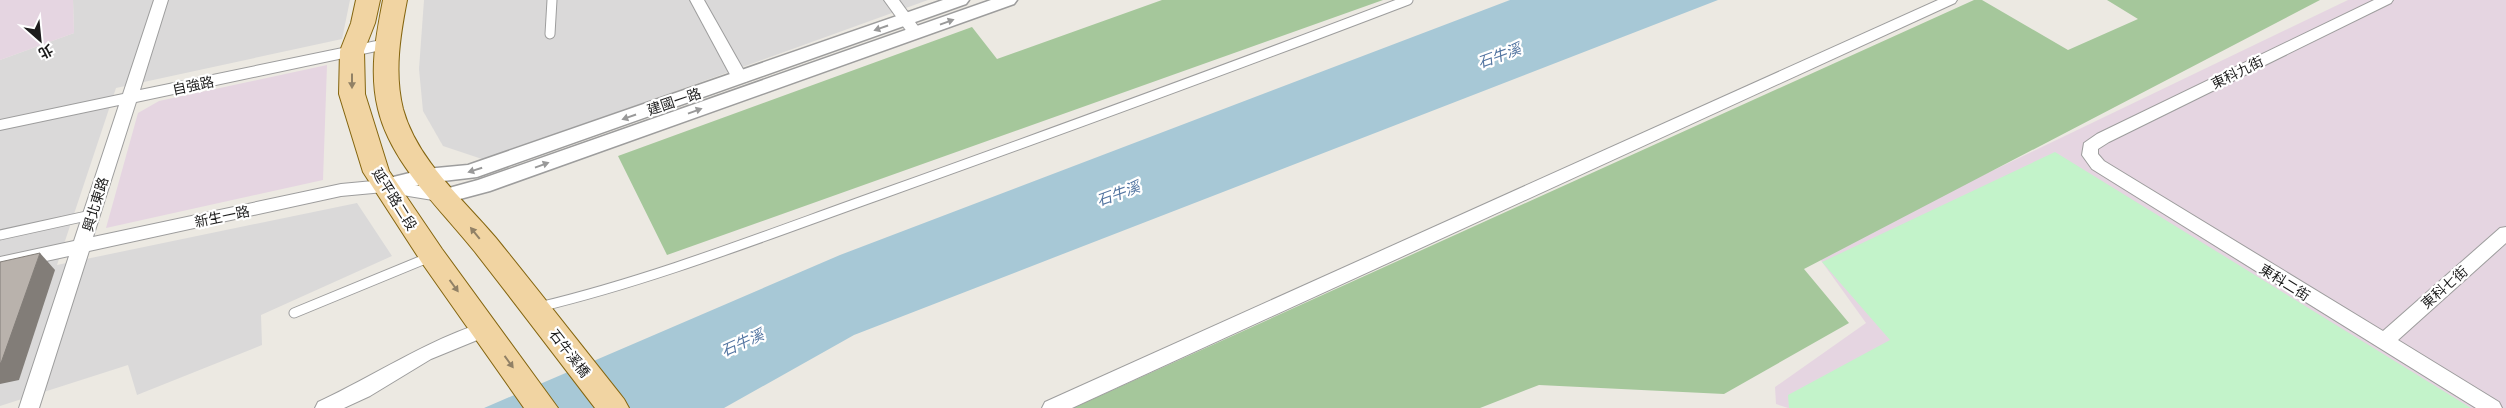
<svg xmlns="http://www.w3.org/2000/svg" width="2506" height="408" font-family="'Golos Text','Noto Sans TC',sans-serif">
<rect width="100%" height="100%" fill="#ece9e2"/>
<!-- residential -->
<g fill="#dad9d9">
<path d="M73,0H350L342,39L116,88L57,265L357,203L392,256L261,315L262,345L137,395L128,365L0,406V60L74,33Z"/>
<path d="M424,0H928L485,160L443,146L423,111L419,69Z"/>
</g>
<!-- industrial -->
<g fill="#e5d5e1">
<path d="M0,0H73L74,33L0,60Z"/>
<path d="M2348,0H2506V408H1788L1776,404L1775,387L1866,323L1817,255Z"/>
<path d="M327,65L323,180L106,228L138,113L159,101Z"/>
</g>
<!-- forest -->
<g fill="#a5c79b">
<path d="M1162,0H1383L667,255L618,156L972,27L997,59Z"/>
<path d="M1974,0H1982L2068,50L2138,19L2107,0H2320L1804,269L1849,323L1724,394L1539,385L1480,408H1073Z"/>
</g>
<!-- park -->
<path fill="#c3f3ca" d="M2055,152L2471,408H1789L1788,395L1890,340L1822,262Z"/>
<!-- water -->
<path fill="#a7c8d6" d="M1510,0H1718L854,335L724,408H484L840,255Z"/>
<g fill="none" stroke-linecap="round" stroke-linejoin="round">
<!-- service casing -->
<g stroke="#9d9d9d" stroke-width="11">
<g id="service">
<path d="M550,34L552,0"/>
<path d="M0,235L91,215"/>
<path d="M539,307C656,279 769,234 882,194C1058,131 1233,67 1408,0"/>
<path d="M294,313L430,257"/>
</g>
</g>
<!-- minor casing -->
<g stroke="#9d9d9d" stroke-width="2">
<g id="minor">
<path d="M154,0H168L140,90L386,39L394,44L386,49L136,102L93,237L341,184L384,180L445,190L451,192L454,196L451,200L445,202L384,192L341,196L89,251L39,408H19L69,256L0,271V257L74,241L119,105L0,130V120L123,94Z"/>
<path d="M690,0H704L748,78L746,82H734Z"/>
<path d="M884,0H899L923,33L920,36H910Z"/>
<path d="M1938,0H1957L1955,3L1072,408H1042L1045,402Z"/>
<path d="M2374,0H2393L2391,3L2109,142L2098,149V154L2104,161L2383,331L2500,228L2506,227V243L2398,340L2499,402L2502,408H2476L2092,169L2082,155L2084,143L2097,134Z"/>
<path d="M485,322L492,324L495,329L492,334L431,359L370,396L344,408H315L318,402C374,376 425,341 485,322Z"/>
</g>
</g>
<!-- tertiary casing -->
<g stroke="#9d9d9d" stroke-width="3">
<g id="tertiary">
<path d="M943,0H969L966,4L477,177L426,183L384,193L377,191L374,186L377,181L426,169L468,165Z"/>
<path d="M991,0H1017L1014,4L490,191L445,203L438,201L434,196L438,191L478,180Z"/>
</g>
</g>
<!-- primary casing -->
<g stroke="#84650f" stroke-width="2">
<g id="primary">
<path d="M356,0H380L375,23L364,51L365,94L389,171L442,249L558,408H524L422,263L363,172L339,94L340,51L351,23Z"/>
<path d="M383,0H407C400,36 394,73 403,109C417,160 463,199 496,238C539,291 581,345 624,399L629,408H595C555,356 515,303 475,252C440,208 391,164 378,109C369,72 376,36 383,0Z"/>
</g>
</g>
<!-- service -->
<use href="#service" stroke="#fff" stroke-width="9"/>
<!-- minor -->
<use href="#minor" fill="#fff" fill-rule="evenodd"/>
<!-- tertiary -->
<use href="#tertiary" fill="#fff" fill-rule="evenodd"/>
<!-- primary -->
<use href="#primary" fill="#f1d4a2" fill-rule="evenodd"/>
</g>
<!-- shaded-wall -->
<path fill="#827d78" d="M40,253L55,270L19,380L0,384V363Z"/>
<!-- building -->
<path fill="#b9b2ac" stroke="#827d78" d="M40,253L1,363H0V262Z"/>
<!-- one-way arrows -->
<defs><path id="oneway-solid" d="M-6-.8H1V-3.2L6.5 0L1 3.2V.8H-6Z" transform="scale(1.25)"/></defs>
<g fill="#999">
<use href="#oneway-solid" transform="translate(947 22) rotate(-20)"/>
<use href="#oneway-solid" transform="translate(881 28) rotate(161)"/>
<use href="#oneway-solid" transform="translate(695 111) rotate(-20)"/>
<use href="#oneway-solid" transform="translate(629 117) rotate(161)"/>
<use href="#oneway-solid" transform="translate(542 165) rotate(-20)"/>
<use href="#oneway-solid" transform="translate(475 170) rotate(163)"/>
</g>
<g fill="#918166">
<use href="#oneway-solid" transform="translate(352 81) rotate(90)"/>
<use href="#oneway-solid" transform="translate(475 233) rotate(-129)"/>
<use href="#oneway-solid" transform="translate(454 286) rotate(54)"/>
<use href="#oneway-solid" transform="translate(509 362) rotate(54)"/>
</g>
<g text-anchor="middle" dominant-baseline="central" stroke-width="4.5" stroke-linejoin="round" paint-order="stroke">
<!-- street labels -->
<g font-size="14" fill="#1c1c1c" stroke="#fff">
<text transform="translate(2237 72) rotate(-26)">東科九街</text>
<text transform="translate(193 85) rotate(-12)">自強路</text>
<text transform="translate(674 101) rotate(-19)">建國一路</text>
<text transform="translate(395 199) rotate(58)">延平路二段</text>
<text transform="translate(95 204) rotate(-73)">興北東路</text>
<text transform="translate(222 216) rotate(-12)">新生一路</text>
<text transform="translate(2285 282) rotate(32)">東科二街</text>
<text transform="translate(2444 287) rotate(-41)">東科七街</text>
<text transform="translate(570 353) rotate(52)">石牛溪橋</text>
</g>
<!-- water labels -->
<g font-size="15" font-style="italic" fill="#5375a1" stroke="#fff">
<text transform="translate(1499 55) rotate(-20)">石牛溪</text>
<text transform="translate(1118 193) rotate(-20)">石牛溪</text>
<text transform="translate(742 342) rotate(-24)">石牛溪</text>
</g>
</g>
<!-- north arrow -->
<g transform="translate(40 40) rotate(153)" stroke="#ffffff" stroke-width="4" paint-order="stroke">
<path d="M0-4L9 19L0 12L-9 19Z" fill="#1c1c1c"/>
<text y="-8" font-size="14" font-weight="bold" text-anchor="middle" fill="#1c1c1c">北</text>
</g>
</svg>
